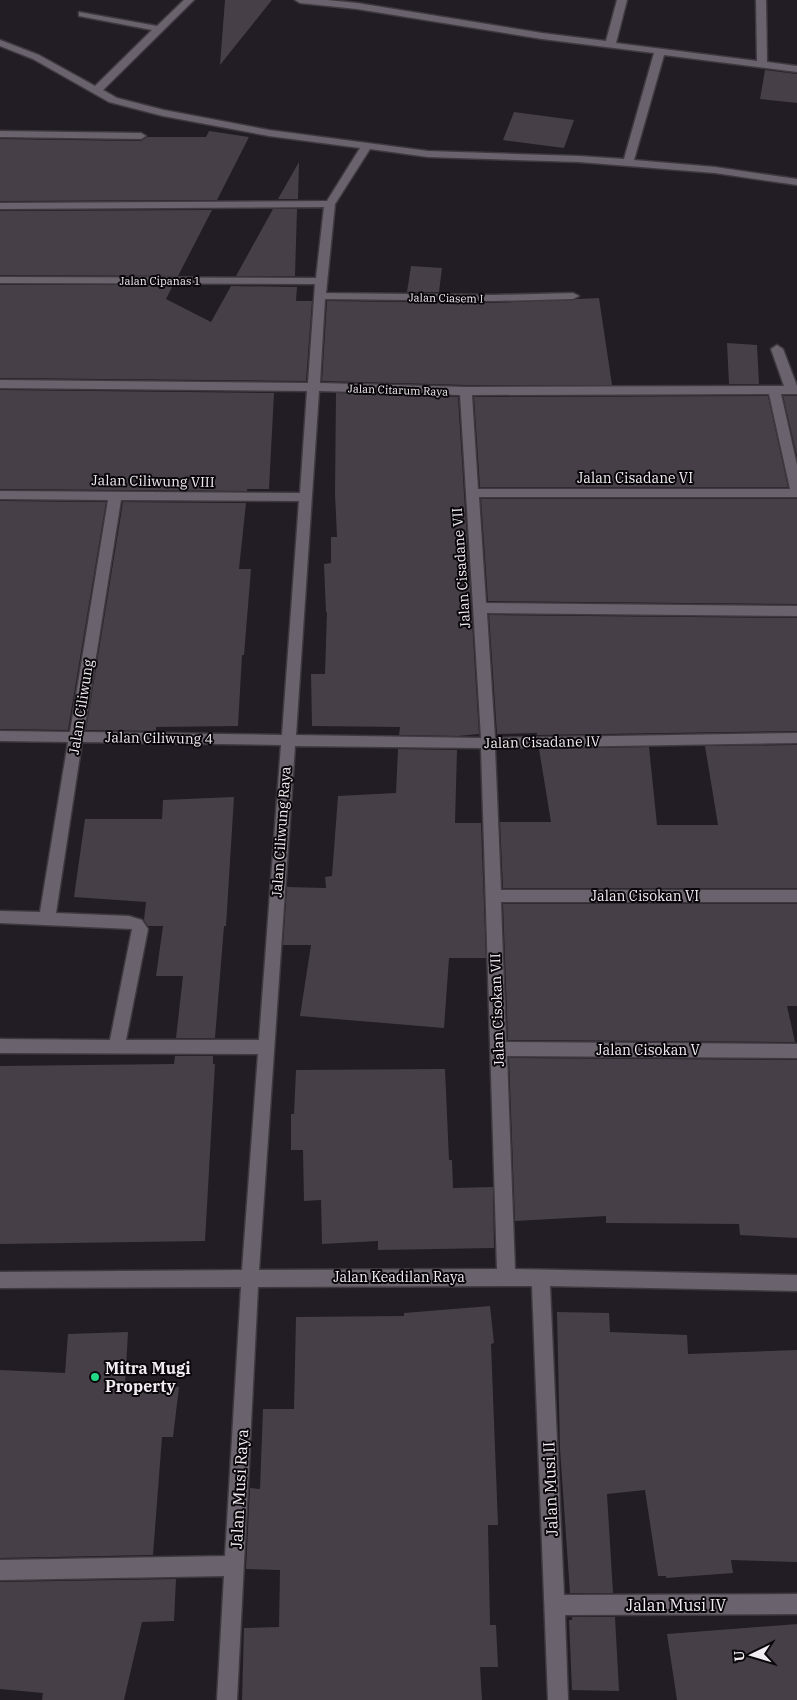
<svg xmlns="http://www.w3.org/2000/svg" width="797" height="1700" font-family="'IBM Plex Serif',serif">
<rect width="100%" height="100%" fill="#221c24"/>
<!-- building -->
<g fill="#463f48">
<path d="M225,0H272L220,65Z"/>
<path d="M765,70L797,74V103L760,99Z"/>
<path d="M514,112L574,120L564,148L503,140Z"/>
<path d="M209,131L249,137L217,200L0,201V139L141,141L147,137H206Z"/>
<path d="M299,162L298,199H278Z"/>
<path d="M273,209H297L295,276H236Z"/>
<path d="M212,210L178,276L0,275V211Z"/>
<path d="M411,266L442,268L439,292H407Z"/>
<path d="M0,285H173L166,299L211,322L231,286L297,287L296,301H312L306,381L0,378Z"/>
<path d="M599,298L612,385H466L322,381L327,301L493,303Z"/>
<path d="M727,343L757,345L759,384H729Z"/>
<path d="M0,390L274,393L269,489H247V491L0,489Z"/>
<path d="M336,393L458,397L479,734L458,736L399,735L400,727L312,726L311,674H325L327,612H326L324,564L331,563V537H337L335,493Z"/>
<path d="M768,396L788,487H480L474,397Z"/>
<path d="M783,396H797V456Z"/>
<path d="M481,499H797V604L488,601Z"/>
<path d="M0,501L106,502L68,730L0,729Z"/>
<path d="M123,502L246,503L239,569H251L244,655H242L238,726L156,727V731L86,730Z"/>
<path d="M489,615L797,618V731L537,735V733L497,734Z"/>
<path d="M797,745V888H503L500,822H551L539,749L649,747L657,825H718L705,746Z"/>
<path d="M398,749L457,750L455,823H481L486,958H449L444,1028L300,1016L311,945H283L287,887L326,888L325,877L332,876L338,796L396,793Z"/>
<path d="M234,797L226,926H224L215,1038H176L183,976H156L163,926H148L144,920L146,902L74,897L85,819H162L163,800Z"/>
<path d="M503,904H797V1006H787L795,1042L508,1040Z"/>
<path d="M175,1056H213V1064H215L205,1241L0,1244V1066L174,1064Z"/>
<path d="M509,1058L797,1060V1238L740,1235L739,1224L606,1223V1216L515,1221Z"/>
<path d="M445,1069L449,1160H452L453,1188L493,1187L494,1248L378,1250V1241L322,1244L321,1200L304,1201L303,1150H291V1114H294L296,1070Z"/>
<path d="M490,1306L494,1343L491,1344L498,1525H488L490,1625H496L498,1667H480L482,1700H242L244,1628L279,1627L280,1570L246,1569L250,1488L260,1489L263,1409H294L296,1317L404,1316V1313Z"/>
<path d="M557,1312L609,1313L610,1332L687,1335L688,1354L797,1350V1562L731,1560L733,1573L666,1578V1576H658L645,1490L607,1494L613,1593H570L560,1449Z"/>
<path d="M128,1332L125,1385L179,1387L173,1437H162L153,1555L0,1558V1370L65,1373L68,1334Z"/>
<path d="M176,1579L174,1621L142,1622L124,1700H42L43,1693L0,1689V1582Z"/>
<path d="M572,1617H615L619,1691L572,1690L569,1620H572Z"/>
<path d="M797,1624V1700H677L667,1634Z"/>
</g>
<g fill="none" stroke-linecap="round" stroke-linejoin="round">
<!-- minor casing -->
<g stroke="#3e393f" stroke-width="3">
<g id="minor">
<path d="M184,0H194L103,90L117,98L164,110L269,130L428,151L579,156L624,159L654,53L542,39L357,9L300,3L295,0H327L357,3L542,33L606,41L617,0H627L616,43L757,61L756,0H766L767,62L797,66V72L664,55L634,160L715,167L797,179V185L715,173L579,162L428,157L370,149L335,204L326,293L493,295L573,293L579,296L573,299L493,301L325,299L320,383L466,387L784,386L771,349L777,345L783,349L797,386V394H781L797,465V497H479L486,603L797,606V616L487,613L495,738L797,733V743L495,748L501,890H797V902H501L506,1042L797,1044V1058L507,1056L515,1269L797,1275V1291L550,1286L564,1595L797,1594V1614L565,1615L568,1700H548L532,1286L258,1287L237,1700H217L224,1576L0,1580V1560L225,1556L241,1287L0,1288V1272L242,1270L258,1054L0,1053V1039L110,1040L132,929L0,923V911L40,912L68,742L0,741V731L70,732L108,500L0,499V491L300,493L307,391L0,388V380L308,383L315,284L0,283V277L316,278L324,207L0,209V203L327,201L360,148L269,136L163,116L109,102L33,59L0,46V40L39,55L95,86L152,30L79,16V12L157,26ZM319,391L460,395L481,738L296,735ZM769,394L790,489H478L472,395ZM121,500L299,501L282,735L84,732ZM82,742L281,745L259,1040H126L148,929L142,920L129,916L56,913ZM295,746L481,748L497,1269L259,1270Z"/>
<path d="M0,131L141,133L146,136L141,139L0,137Z"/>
</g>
</g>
<!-- minor -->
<use href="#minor" fill="#6a626c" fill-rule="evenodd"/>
</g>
<!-- markers -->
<circle fill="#21d887" stroke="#0a070b" stroke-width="2" cx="95" cy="1377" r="5"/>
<g text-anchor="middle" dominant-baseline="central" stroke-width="4" stroke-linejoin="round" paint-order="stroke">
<!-- far-street labels -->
<g font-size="11" fill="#f0ecf1" stroke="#0a070b">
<text x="160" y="281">Jalan Cipanas 1</text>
<text transform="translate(446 298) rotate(1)">Jalan Ciasem I</text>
<text transform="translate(398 390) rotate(2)">Jalan Citarum Raya</text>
</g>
<!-- street labels -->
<g font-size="14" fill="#f0ecf1" stroke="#0a070b">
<text x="635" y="478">Jalan Cisadane VI</text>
<text transform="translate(153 481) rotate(1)">Jalan Ciliwung VIII</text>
<text transform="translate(461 568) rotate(-94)">Jalan Cisadane VII</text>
<text transform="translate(81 707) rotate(-81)">Jalan Ciliwung</text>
<text transform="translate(159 738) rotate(1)">Jalan Ciliwung 4</text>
<text transform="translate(542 742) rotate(-1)">Jalan Cisadane IV</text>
<text transform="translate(281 832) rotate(-86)">Jalan Ciliwung Raya</text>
<text x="645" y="896">Jalan Cisokan VI</text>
<text transform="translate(497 1010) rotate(-92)">Jalan Cisokan VII</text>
<text x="648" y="1050">Jalan Cisokan V</text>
<text x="399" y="1277">Jalan Keadilan Raya</text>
</g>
<!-- near-poi labels -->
<g font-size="16" font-weight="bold" fill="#f0ecf1" stroke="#0a070b" text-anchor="start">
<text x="105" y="1368">Mitra Mugi<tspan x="105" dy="18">Property</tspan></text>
</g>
<!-- near-street labels -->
<g font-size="16" fill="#f0ecf1" stroke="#0a070b">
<text transform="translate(239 1489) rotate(-87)">Jalan Musi Raya</text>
<text transform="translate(550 1489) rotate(-92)">Jalan Musi II</text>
<text x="676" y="1605">Jalan Musi IV</text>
</g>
</g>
<!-- north arrow -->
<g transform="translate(752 1655) rotate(265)" stroke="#0a070b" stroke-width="4" paint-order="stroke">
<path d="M0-4L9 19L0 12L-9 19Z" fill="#f0ecf1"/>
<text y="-8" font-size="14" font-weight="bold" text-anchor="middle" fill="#f0ecf1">U</text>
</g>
</svg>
